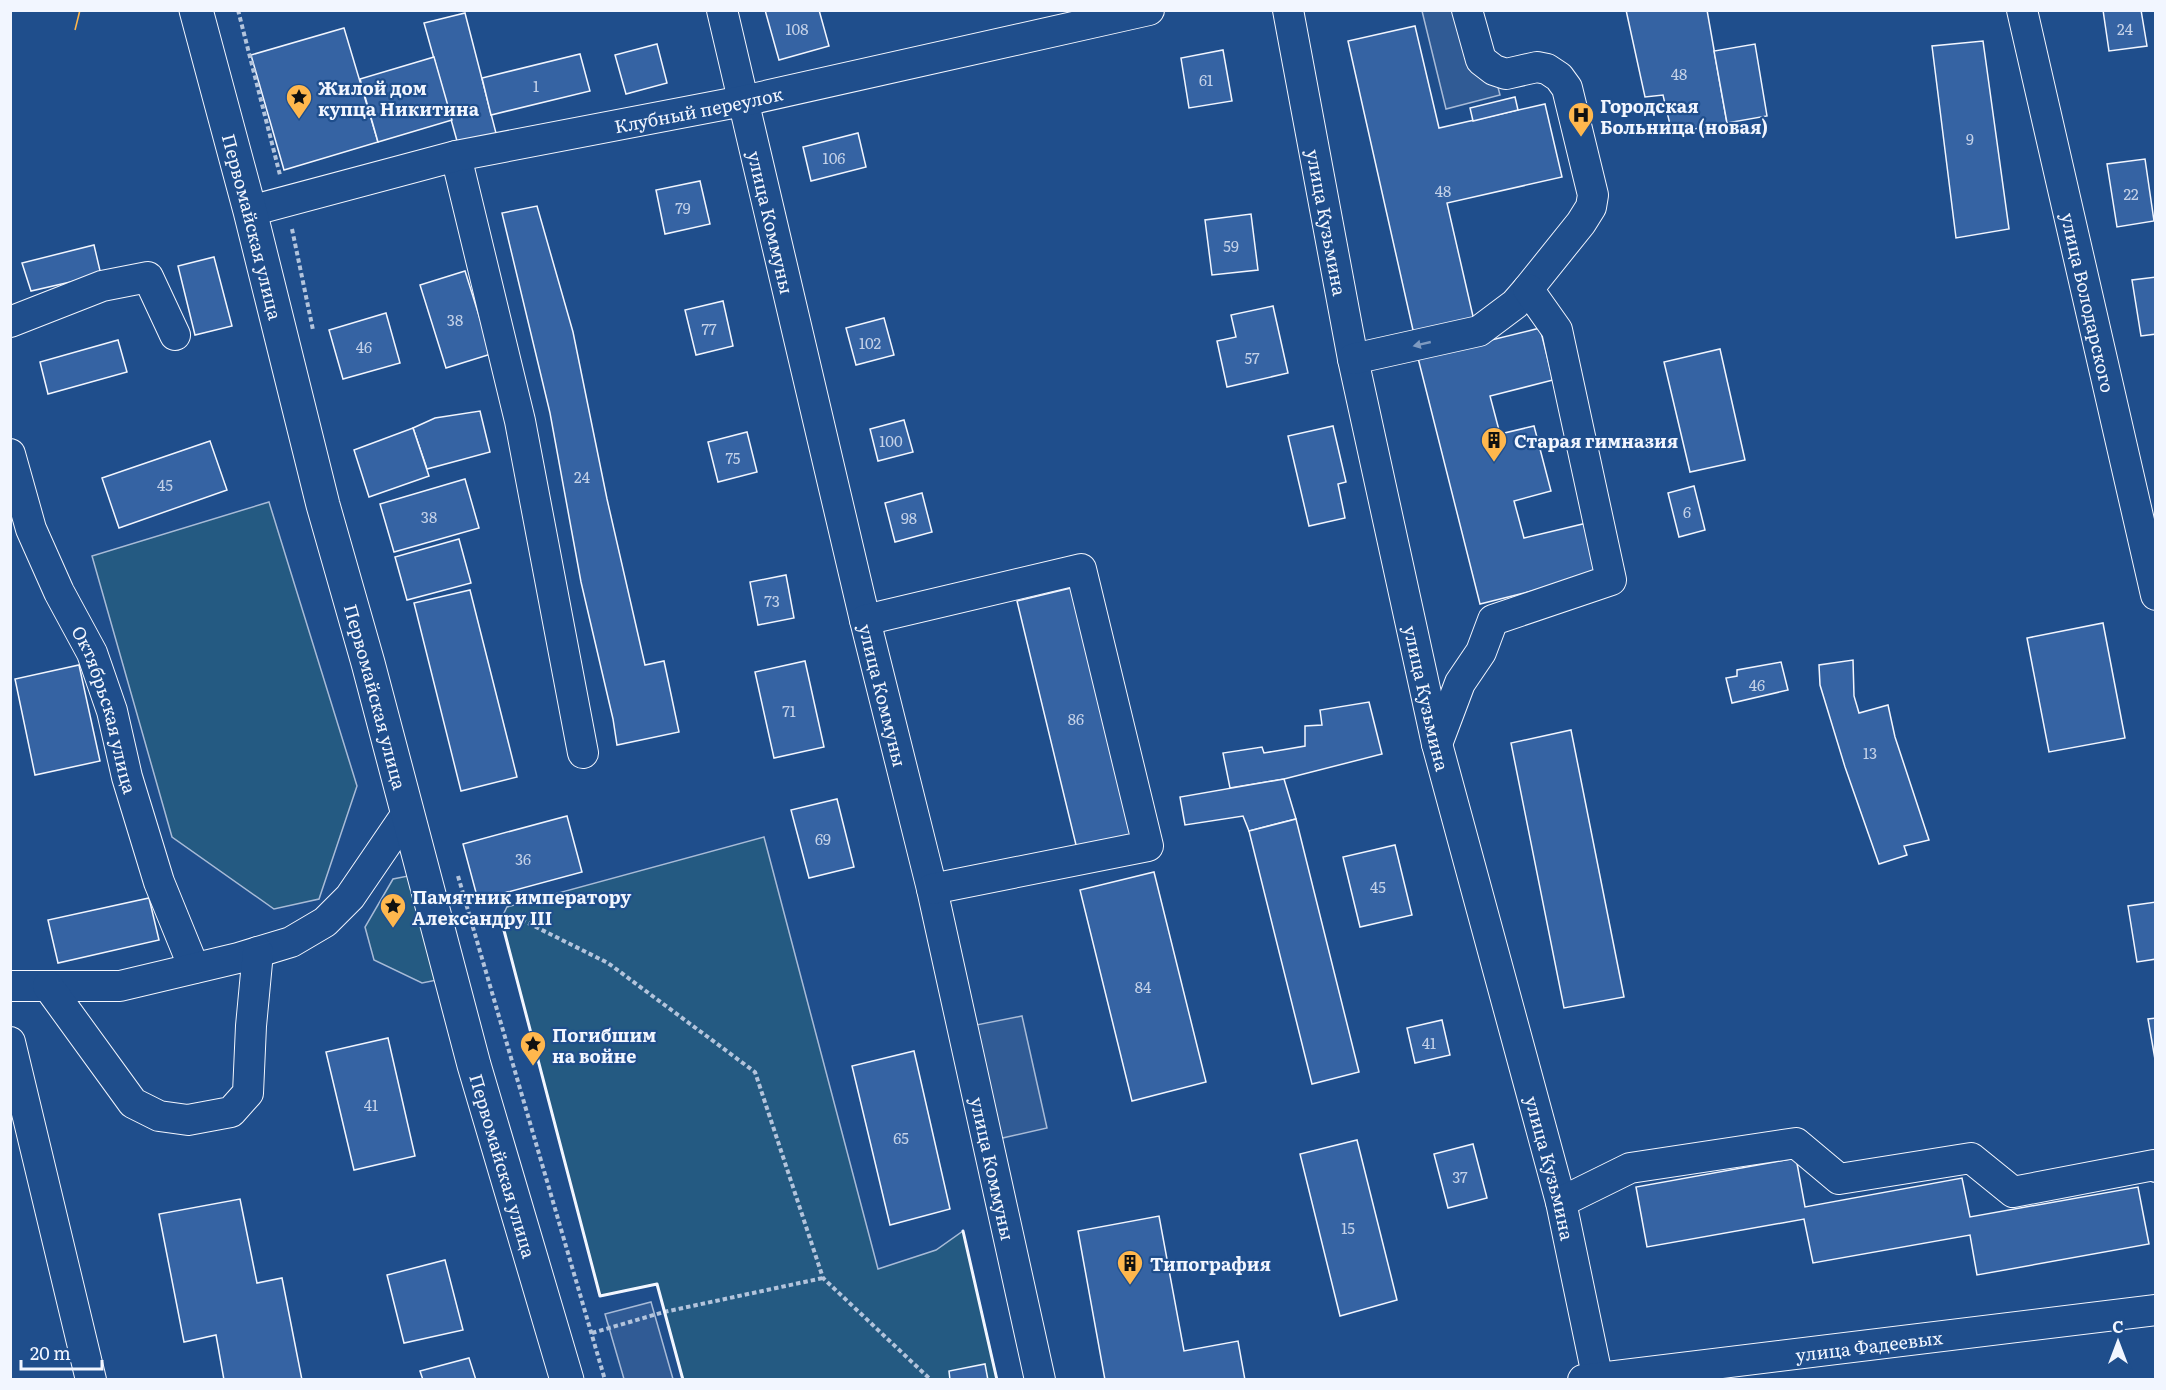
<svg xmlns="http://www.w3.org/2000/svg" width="2166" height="1390" font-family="Literata,serif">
<rect width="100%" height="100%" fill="#1f4e8c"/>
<!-- green -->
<g fill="#245a82" stroke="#a8bbd7" stroke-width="1.5">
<path d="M269,502L357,786L319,899L274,909L172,837L92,556Z"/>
<path d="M764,837L878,1269L936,1250L963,1231L997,1379H683L657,1284L600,1296L501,919L507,907Z"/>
<path d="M408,876L437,980L422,983L374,960L365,927L393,879Z"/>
</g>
<!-- parking -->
<g fill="#305b95" stroke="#a8bbd7" stroke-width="1.5">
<path d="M1422,11H1478L1500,95L1446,109Z"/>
<path d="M1022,1016L1047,1128L998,1139L971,1026Z"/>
<path d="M651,1302L673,1379H624L605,1314Z"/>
</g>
<!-- building -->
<g fill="#3563a3" stroke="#f2f6ff" stroke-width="1.5">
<path d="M765,10H819L829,46L779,60Z"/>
<path d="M1626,10H1707L1727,123L1672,133L1663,95L1645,97Z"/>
<path d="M2103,10H2141L2147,46L2109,51Z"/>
<path d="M465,13L497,137L459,148L424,23Z"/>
<path d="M1415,26L1439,128L1545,104L1562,177L1447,203L1475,325L1415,339L1348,41Z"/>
<path d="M344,28L378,142L284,170L251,55Z"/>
<path d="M1983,41L2009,229L1956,238L1932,46Z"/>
<path d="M657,44L667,83L626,94L615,55Z"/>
<path d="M1755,44L1767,116L1727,123L1714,51Z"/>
<path d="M1223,50L1232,101L1189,108L1181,58Z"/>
<path d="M580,54L590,91L491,115L482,78Z"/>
<path d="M434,57L452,120L378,142L360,79Z"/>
<path d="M1515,97L1518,110L1473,121L1470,108Z"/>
<path d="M858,133L866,167L811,181L803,147Z"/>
<path d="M2145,159L2154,221L2117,227L2107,164Z"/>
<path d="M700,181L710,224L665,234L656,190Z"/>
<path d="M537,206L573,332L607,499L645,665L664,661L679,732L617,745L613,719L581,582L550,413L502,213Z"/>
<path d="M1251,214L1258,270L1212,275L1205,220Z"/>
<path d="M94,245L101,275L31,291L22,263Z"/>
<path d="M214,257L232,326L195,335L178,266Z"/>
<path d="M465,271L491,354L446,368L420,285Z"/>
<path d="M2156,277V334L2141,336L2132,280Z"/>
<path d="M723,301L733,346L696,355L685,310Z"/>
<path d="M1273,306L1288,373L1227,387L1217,341L1236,337L1231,315Z"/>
<path d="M386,313L400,363L343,379L329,330Z"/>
<path d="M884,318L894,355L856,365L846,328Z"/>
<path d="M1540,328L1553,380L1490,396L1500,434L1534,426L1551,491L1514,501L1524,538L1587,523L1600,574L1480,604L1418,358Z"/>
<path d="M118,340L127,372L48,394L40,362Z"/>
<path d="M1720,349L1745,460L1690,472L1664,362Z"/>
<path d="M480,411L490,452L427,469L413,428L435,418Z"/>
<path d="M904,420L913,452L878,461L870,429Z"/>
<path d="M1333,426L1346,482L1338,484L1345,518L1309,526L1288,436Z"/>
<path d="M413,428L429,476L369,497L354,450Z"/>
<path d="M747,432L757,472L718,482L708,442Z"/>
<path d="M210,441L227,490L119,528L102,478Z"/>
<path d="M465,479L479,528L394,552L380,504Z"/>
<path d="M1694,486L1705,530L1679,537L1668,493Z"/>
<path d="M922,493L932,532L895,542L885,503Z"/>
<path d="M459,539L471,583L407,600L395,557Z"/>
<path d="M786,575L794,618L758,625L750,582Z"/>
<path d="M1075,587L1135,834L1077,849L1017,601Z"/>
<path d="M470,590L517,777L461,791L414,603Z"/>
<path d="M2103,623L2125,738L2049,752L2027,638Z"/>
<path d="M1853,660L1854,696L1859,713L1888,705L1895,737L1929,840L1904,846L1907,855L1879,864L1845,767L1820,685L1819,665Z"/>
<path d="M805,661L824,747L774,758L755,672Z"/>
<path d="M1781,662L1788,690L1732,703L1726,678L1737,676V670Z"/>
<path d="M79,665L100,761L35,775L15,679Z"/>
<path d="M1369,702L1382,754L1284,779L1230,788L1223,753L1262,747L1264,753L1305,746V726L1322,725L1320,710Z"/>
<path d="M1571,730L1624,997L1564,1008L1511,743Z"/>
<path d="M1284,779L1296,819L1249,831L1243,816L1185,825L1180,797Z"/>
<path d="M837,799L854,867L809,878L791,810Z"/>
<path d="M567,816L582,872L478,900L463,844Z"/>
<path d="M1296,819L1359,1072L1312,1084L1249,831Z"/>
<path d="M1395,845L1412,915L1360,927L1343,857Z"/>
<path d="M1154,872L1206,1082L1132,1101L1080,890Z"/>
<path d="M149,898L159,940L58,963L48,920Z"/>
<path d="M2156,902V959L2137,962L2128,906Z"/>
<path d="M2156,1018V1065L2148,1019Z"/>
<path d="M1442,1020L1450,1055L1415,1063L1407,1028Z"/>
<path d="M388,1038L415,1156L354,1170L326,1052Z"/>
<path d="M914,1051L950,1209L890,1225L852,1066Z"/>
<path d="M1357,1140L1397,1300L1340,1316L1300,1154Z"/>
<path d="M1473,1144L1487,1198L1448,1208L1434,1154Z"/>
<path d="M1796,1158L1805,1207L1962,1178L1970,1217L2138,1187L2149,1244L1977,1275L1970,1235L1813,1263L1804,1219L1647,1247L1636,1187Z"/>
<path d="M240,1199L257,1283L282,1278L302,1380H224L216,1335L184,1342L159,1214Z"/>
<path d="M1159,1216L1184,1351L1238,1341L1245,1380H1105L1078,1231Z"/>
<path d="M445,1260L463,1330L404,1343L387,1275Z"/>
<path d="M469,1358L476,1380H423L420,1371Z"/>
<path d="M985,1364L988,1380H950L949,1371Z"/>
</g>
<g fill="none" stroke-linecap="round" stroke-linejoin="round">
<!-- minor casing -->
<g stroke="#f2f6ff" stroke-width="32">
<g id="minor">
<path id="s1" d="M722,10L865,620L932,889L1040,1380"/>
<path id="s2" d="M1288,10L1353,359L1437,744L1561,1202L1598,1380"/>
<path id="s3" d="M2022,10L2156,595"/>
<path d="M456,156L520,421L583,753"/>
<path id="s4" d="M250,211L456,156L743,101L1149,10"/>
<path d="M10,322L102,286L148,277L175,335"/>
<path d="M1353,359L1479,331L1515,304L1528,289L1581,223L1591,207L1593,195L1567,88L1559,77L1547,69L1537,67L1506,74L1494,70L1481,60L1467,10"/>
<path id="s5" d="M10,454L31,529L59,592L92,653L112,711L127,777L159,882L194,968"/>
<path d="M865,620L1081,569L1148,846L932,889"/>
<path d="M1437,744L1460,683L1481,652L1493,620L1611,580L1557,330L1528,289"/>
<path d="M10,986H120L238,958L291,942L325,922L350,897L408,812"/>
<path d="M48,986L133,1103L159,1116L188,1120L231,1112L248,1093L251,1026L258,952"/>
<path d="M10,1042L91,1380"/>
<path d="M1561,1202L1630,1168L1796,1143L1839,1179L1971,1158L2013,1192L2154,1165L2156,1167"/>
<path id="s6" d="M1583,1380L2156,1310"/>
</g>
</g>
<!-- major casing -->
<g stroke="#f2f6ff" stroke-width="35">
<g id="major">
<path id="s7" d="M196,10L250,211L323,505L368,663L474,1065L567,1380"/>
</g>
</g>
<!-- path -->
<g stroke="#b3c4dc" stroke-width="4" stroke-dasharray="4.5 3" stroke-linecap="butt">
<path d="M238,10L280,175"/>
<path d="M292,229L313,330"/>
<path d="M458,876L605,1380"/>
<path d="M470,917L514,916L608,963L755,1072L823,1278L931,1380"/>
<path d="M592,1333L664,1312L823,1278"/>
</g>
<!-- minor -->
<use href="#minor" stroke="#1f4e8c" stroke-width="30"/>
<!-- major -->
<use href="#major" stroke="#1f4e8c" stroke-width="33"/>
<!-- wall -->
<g stroke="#f2f6ff" stroke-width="3">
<path d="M501,919L600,1296L657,1284L683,1380"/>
<path d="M963,1231L997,1380"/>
</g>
<!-- power -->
<path stroke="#ffb74d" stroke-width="1.5" stroke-dasharray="21 4.5 3 4.5" stroke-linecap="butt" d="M75,30L80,10"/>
</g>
<!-- one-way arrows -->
<defs><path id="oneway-solid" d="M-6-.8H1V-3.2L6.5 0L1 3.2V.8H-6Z" transform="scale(1.5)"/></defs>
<use fill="#7e9ac0" href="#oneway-solid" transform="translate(1422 344) rotate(167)"/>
<!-- icons -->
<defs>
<g id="sight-pin" transform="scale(1.35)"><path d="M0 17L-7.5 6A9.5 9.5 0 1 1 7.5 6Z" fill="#ffb74d" stroke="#1f4e8c"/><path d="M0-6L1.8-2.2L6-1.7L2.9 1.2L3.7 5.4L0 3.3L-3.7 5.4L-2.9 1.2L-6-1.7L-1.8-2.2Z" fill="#111"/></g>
<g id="hospital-pin" transform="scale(1.35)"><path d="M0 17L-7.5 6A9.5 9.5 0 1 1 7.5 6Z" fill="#ffb74d" stroke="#1f4e8c"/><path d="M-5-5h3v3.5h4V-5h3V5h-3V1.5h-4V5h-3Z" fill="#111"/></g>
<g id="building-pin" transform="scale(1.35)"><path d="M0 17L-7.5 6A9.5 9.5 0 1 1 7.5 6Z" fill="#ffb74d" stroke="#1f4e8c"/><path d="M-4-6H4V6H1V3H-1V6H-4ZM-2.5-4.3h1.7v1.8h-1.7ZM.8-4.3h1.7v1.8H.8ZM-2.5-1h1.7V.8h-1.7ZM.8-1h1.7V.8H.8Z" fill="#111"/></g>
</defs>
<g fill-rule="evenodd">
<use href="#sight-pin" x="299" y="97"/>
<use href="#hospital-pin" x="1581" y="115"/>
<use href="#building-pin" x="1494" y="440"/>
<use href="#sight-pin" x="393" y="906"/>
<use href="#sight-pin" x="533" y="1044"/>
<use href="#building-pin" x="1130" y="1263"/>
</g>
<g text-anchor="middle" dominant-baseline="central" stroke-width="4.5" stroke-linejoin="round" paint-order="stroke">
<!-- number labels -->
<g font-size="15" fill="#c3d1e8">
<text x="797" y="28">108</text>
<text x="2125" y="28">24</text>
<text x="1679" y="73">48</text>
<text x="1206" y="79">61</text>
<text x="536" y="85">1</text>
<text x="1970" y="138">9</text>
<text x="834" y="157">106</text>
<text x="1443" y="190">48</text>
<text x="2131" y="193">22</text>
<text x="683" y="207">79</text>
<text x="1231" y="245">59</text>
<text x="455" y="319">38</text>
<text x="709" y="328">77</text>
<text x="870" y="342">102</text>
<text x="364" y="346">46</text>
<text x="1252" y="357">57</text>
<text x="891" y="440">100</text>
<text x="733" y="457">75</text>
<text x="582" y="476">24</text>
<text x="165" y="484">45</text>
<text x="1687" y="511">6</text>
<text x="429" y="516">38</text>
<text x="909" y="517">98</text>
<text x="772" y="600">73</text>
<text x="1757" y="684">46</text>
<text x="789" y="710">71</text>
<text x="1076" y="718">86</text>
<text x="1870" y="752">13</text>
<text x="823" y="838">69</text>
<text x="523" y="858">36</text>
<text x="1378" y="886">45</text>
<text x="1143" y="986">84</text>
<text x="1429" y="1042">41</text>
<text x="371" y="1104">41</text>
<text x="901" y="1137">65</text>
<text x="1460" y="1176">37</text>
<text x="1348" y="1227">15</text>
</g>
<!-- poi labels -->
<g font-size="18" font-weight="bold" fill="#f2f6ff" stroke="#1f4e8c" text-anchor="start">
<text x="318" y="87">Жилой дом<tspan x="318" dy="21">купца Никитина</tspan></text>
<text x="1600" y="105">Городская<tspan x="1600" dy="21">Больница (новая)</tspan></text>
<text x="1514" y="440">Старая гимназия</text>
<text x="412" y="896">Памятник императору<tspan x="412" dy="21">Александру III</tspan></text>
<text x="552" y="1034">Погибшим<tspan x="552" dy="21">на войне</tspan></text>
<text x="1150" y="1263">Типография</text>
</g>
<!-- street labels -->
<g font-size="18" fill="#f2f6ff" stroke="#1f4e8c">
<text stroke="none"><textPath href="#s4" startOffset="460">Клубный переулок</textPath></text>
<text stroke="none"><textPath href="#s1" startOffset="218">улица Коммуны</textPath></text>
<text stroke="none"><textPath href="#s2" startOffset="216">улица Кузьмина</textPath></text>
<text stroke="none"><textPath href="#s7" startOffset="224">Первомайская улица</textPath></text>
<text stroke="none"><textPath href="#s3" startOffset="300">улица Володарского</textPath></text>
<text stroke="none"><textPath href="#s1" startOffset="704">улица Коммуны</textPath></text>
<text stroke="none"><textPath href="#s7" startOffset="710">Первомайская улица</textPath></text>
<text stroke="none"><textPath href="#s2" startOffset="702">улица Кузьмина</textPath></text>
<text stroke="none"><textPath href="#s5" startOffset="274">Октябрьская улица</textPath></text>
<text stroke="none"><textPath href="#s7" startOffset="1196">Первомайская улица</textPath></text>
<text stroke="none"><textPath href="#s1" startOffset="1190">улица Коммуны</textPath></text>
<text stroke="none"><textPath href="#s2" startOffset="1188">улица Кузьмина</textPath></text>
<text stroke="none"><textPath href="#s6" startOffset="288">улица Фадеевых</textPath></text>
</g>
</g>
<!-- border -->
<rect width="2166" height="1390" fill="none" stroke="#f2f6ff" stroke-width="24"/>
<!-- north arrow -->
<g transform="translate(2118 1342)" stroke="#1f4e8c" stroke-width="4.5" paint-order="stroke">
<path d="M0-4.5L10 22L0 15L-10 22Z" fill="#f2f6ff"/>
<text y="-9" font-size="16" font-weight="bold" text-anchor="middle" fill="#f2f6ff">С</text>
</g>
<!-- scale -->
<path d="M21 1360v9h81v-9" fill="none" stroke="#f2f6ff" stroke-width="3"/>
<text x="30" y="1360" font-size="18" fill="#f2f6ff" stroke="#1f4e8c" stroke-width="4.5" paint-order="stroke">20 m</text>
</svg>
